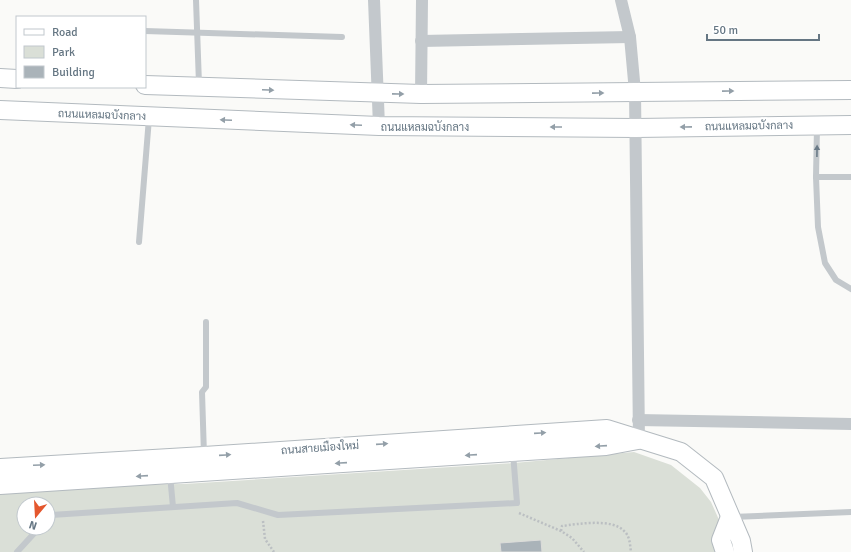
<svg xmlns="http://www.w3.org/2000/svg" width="851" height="552" font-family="Signika,Sarabun,sans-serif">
<rect width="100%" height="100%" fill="#fafaf8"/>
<!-- green -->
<path fill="#dadfd7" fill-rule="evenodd" d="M634,452L671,465L700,488L711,502L720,522L717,552H0V486L184,484L514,463ZM24,504H48V528H24Z"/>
<!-- building -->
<path fill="#aab3b9" stroke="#dcdcda" d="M541,540L542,552H501L500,543Z"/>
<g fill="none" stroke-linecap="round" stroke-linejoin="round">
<!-- secondary casing -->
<g stroke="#b3babf" stroke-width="20">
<g id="secondary">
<path d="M0,78L17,79"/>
<path d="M145,85L421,94L851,90"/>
<path d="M0,110L379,126L636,128L851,125"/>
<path d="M0,468L204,456L607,429L681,452L714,478L741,541L743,552"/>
<path d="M0,485L606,446L638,440"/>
<path d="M725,552L721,540L730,517"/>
</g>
</g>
<!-- path -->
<g stroke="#bbbfc2" stroke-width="2.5" stroke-dasharray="2 2" stroke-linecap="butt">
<path d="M519,513L561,531L572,538L584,552"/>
<path d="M263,521L265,539L274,552"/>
<path d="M561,531L562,526C578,524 612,518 624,531C630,536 630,545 631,552"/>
</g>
<!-- lane -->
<g stroke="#c3c8cc" stroke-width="6">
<path d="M196,0L199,84"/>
<path d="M145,31L342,37"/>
<path d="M817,127L816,177L818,227L825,263L836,280L851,289"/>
<path d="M816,177H851"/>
<path d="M139,242L149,118"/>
<path d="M204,455L202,392L206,387V322"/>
<path d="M170,475L173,507"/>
<path d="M732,517L851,512"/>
<path d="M48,518L51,515L237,503L278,515L517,503L513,453"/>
<path d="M17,552L39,528"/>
</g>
<!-- street -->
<g stroke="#c3c8cc" stroke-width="12">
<path d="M374,0L379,126"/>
<path d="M621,0L630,37L635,92L639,440"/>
<path d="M421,41L630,37"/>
<path d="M421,94L422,0"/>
<path d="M638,420L851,424"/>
</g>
<!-- secondary -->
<use href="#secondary" stroke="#fff" stroke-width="18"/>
</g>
<!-- one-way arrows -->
<defs><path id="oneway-solid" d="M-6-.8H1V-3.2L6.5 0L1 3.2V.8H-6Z"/></defs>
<g fill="#939fa8">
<use href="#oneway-solid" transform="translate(268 90) rotate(2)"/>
<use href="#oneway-solid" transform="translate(728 91) rotate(-1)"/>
<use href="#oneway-solid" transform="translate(598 93) rotate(-1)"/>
<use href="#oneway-solid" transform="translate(398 94) rotate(1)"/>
<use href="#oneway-solid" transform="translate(226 120) rotate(-178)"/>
<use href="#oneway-solid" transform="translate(356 125) rotate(-178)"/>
<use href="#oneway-solid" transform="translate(556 127) rotate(-180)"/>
<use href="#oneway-solid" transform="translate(686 127) rotate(179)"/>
<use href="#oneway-solid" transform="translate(540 433) rotate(-4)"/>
<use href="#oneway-solid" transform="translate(382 444) rotate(-4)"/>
<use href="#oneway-solid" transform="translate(601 446) rotate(176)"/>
<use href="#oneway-solid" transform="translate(225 455) rotate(-4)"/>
<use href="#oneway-solid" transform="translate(471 455) rotate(176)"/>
<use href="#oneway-solid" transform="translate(341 463) rotate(176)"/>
<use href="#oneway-solid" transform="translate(39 465) rotate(-3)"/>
<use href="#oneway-solid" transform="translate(142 476) rotate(176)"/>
</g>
<use fill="#6a7a87" href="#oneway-solid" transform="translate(817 151) rotate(-89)"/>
<g text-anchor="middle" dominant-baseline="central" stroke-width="4" stroke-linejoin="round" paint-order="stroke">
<!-- street labels -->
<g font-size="11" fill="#657683" stroke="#fff">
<text transform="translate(102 115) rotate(2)">ถนนแหลมฉบังกลาง</text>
<text transform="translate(749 126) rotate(-1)">ถนนแหลมฉบังกลาง</text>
<text x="425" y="127">ถนนแหลมฉบังกลาง</text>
<text transform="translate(320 448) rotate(-4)">ถนนสายเมืองใหม่</text>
</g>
</g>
<!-- legend -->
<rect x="16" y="16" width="130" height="72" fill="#ffffff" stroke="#c1c8cd"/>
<rect x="24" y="29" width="20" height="6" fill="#ffffff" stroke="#c1c8cd"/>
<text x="52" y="36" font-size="12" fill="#657683">Road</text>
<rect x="24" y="46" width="20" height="12" fill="#dadfd7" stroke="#c1c8cd"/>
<text x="52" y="56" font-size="12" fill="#657683">Park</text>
<rect x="24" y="66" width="20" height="12" fill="#aab3b9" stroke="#c1c8cd"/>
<text x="52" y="76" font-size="12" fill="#657683">Building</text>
<!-- north arrow -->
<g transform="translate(36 516) rotate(198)"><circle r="19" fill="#ffffff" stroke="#c1c8cd"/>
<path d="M0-3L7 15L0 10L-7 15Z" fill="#e4572e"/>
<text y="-6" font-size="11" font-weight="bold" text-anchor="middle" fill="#657683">N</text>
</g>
<!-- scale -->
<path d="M707 34v6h112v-6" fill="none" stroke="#657683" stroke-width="2"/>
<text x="713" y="34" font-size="12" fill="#657683" stroke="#ffffff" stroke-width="3" paint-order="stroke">50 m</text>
</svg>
